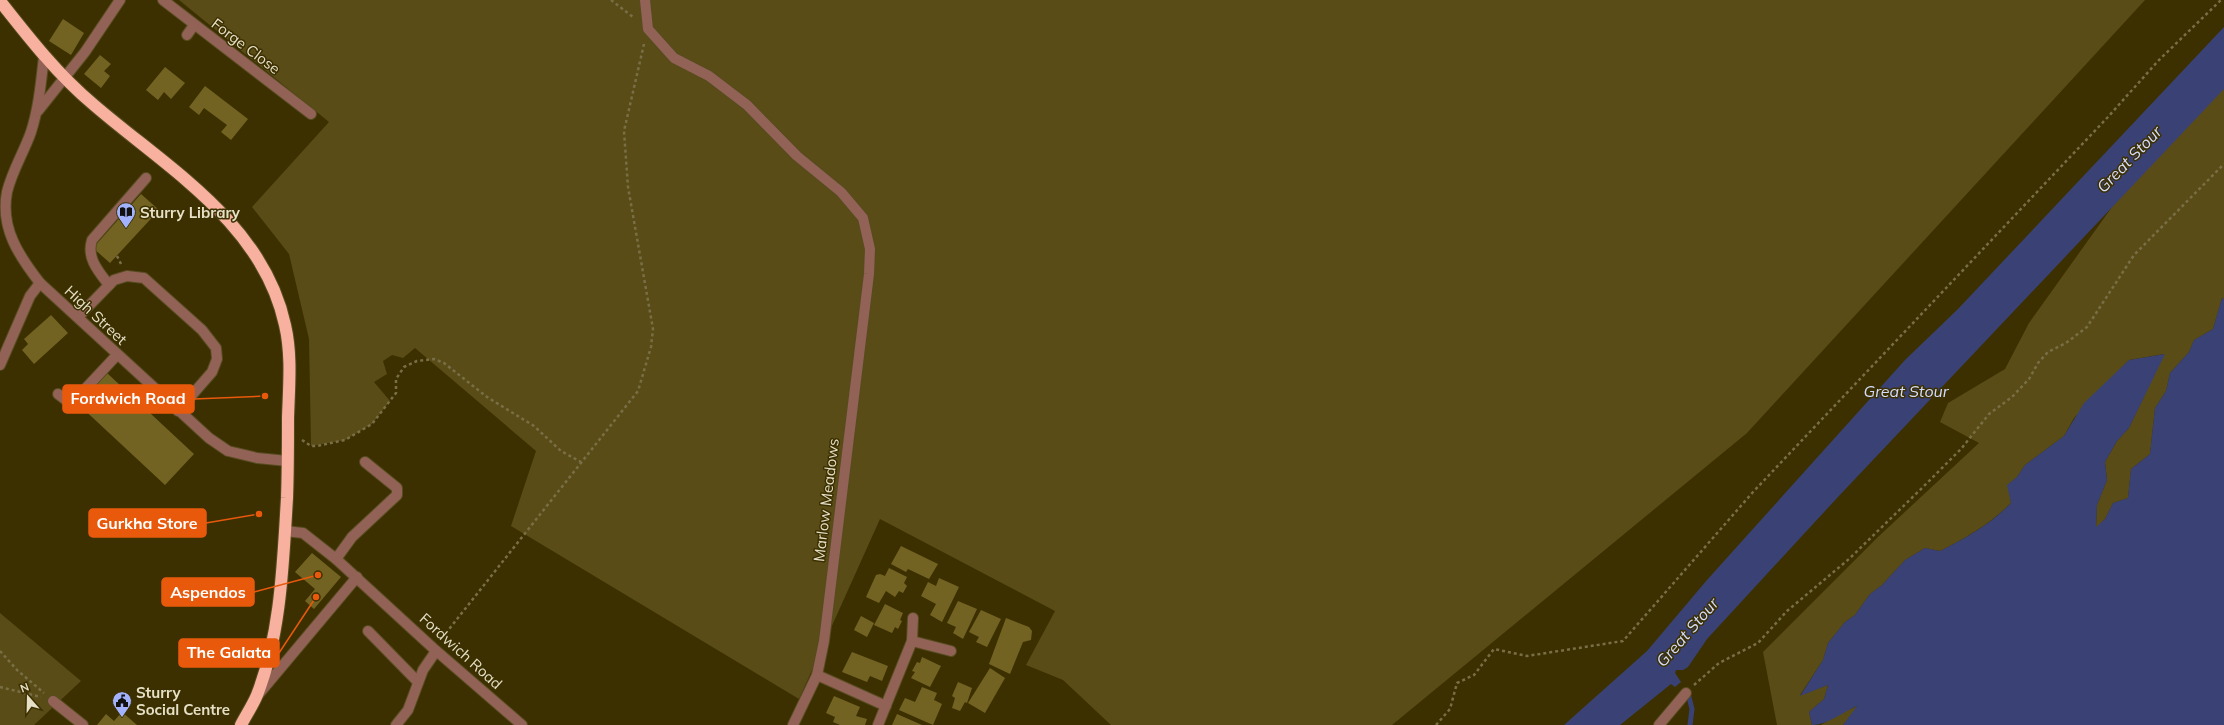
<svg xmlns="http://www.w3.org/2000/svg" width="2224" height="725" font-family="Mulish,sans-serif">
<rect width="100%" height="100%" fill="#3c3000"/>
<!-- green -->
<g fill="#5a4c17">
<path d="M179,0H2145L1747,433L1392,725H1111L1063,680L1026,665L1055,611L880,519L799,699L511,526L536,451L415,348L403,358L392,355L383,361L387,374L374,382L390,401L372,424L345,440L311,446L309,339L289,254L252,207L329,122Z"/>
<path d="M2224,82V299L2222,298L2213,329L2194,340L2189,352L2170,373L2166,391L2155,408L2150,454L2131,469L2128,498L2113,503L2105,519L2096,528L2097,505L2107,480L2105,462L2117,441L2129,428L2164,354L2129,360L2074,418L2064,436L2025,465L2017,477L2008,485L2011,503C1990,524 1966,538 1940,551L1925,548L1905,560L1882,585L1870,594L1855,615L1845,622L1828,643L1823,660L1800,695L1828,685L1824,699L1809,712L1812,725H1777L1763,652L1879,536L1979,443L1940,422L1948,403L2005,369L2029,323L2132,179Z"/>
<path d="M0,613L81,681L34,725H0Z"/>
<path d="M1858,706L1843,725H1821L1838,714Z"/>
</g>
<!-- water -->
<g fill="#3a4275">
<path d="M2224,27V89L1837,498L1707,639L1688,667L1683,670H1676L1675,673L1681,682L1675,687L1671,684L1620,725H1564L1647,651L1707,580L1905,360L1958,309Z"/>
<path d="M2222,298L2224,299V725H1843L1857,706C1843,712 1827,725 1812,725L1809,712L1824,699L1828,685L1800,696L1823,660L1828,643L1845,622L1855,615L1870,594L1882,585L1905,560L1925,548L1940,551C1966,538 1991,524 2011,503L2007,485L2017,477L2025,465L2064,436L2084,403L2129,360L2165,354L2129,428L2117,441L2105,462L2107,480L2097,505L2096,527L2105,519L2113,503L2128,498L2131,469L2150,454L2155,408L2166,391L2170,373L2189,352L2194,340L2213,329Z"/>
</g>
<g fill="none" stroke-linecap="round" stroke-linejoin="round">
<!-- stream -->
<path stroke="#3a4275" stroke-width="5" d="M1689,697L1692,709L1690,725"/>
</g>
<!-- building -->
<g fill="#736322">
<path d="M63,19L84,33L71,55L49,41Z"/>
<path d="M100,55L111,64L104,71L110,76L101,88L84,74Z"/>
<path d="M165,67L185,83L171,99L164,92L158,100L146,90Z"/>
<path d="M205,86L248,119L231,140L221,132L227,125L204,108L199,115L189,107Z"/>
<path d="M141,194L159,210L110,263L93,248Z"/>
<path d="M51,315L68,333L34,364L22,350L28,344L24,339Z"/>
<path d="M107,373L194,454L165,485L78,404Z"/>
<path d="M901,546L938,564L929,579L908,569L906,572L891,564Z"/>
<path d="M312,553L341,577L314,609L305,601L315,589L295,572Z"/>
<path d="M889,568L907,577L904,583L907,586L903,593L899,591L895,597L886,591L879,603L866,597L876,575L880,574L885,576Z"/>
<path d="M939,578L959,587L942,622L930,615L936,604L921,596L928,582L936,586Z"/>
<path d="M958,601L977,609L963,639L953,633L956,627L947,623Z"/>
<path d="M885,604L903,613L900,620L902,621L898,629L895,627L892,633L874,625Z"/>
<path d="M981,610L1001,619L987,647L976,642L979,637L969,632Z"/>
<path d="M861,616L874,623L867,637L854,630Z"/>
<path d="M1006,618L1029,627L1032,631L1031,640L1023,642L1010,674L989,664Z"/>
<path d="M852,652L888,666L882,681L870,676L867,682L842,672Z"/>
<path d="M922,657L941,666L930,687L911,678L915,672L912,671L917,662L920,663Z"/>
<path d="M990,668L1005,678L985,713L968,703Z"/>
<path d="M958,682L972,688L967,703L965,702L960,711L952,708L955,698L952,696Z"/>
<path d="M922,687L937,693L934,700L942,704L933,725L899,710L905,698L915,702Z"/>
<path d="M834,696L860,707L856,716L867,719L865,725H840L833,722L835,717L826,713Z"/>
<path d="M122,712L137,725H97L106,714L114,721Z"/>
<path d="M897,714L922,725H892Z"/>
</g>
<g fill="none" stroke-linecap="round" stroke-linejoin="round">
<!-- minor casing -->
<g stroke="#574c20" stroke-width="12">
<g id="minor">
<path d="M163,0L311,114"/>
<path d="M645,0L648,29L674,58L709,76L747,105L797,156L841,192L863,218L870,249L869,274L824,641L817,675L793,725"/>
<path d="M187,35L194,25"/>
<path d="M44,56C41,82 39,107 31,132C24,152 12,171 7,192C0,228 19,256 40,283L209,438L228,451L257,458L288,461"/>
<path d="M38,111L85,52L120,0"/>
<path d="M109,285C99,272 86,258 92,240L146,178"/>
<path d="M78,317L114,280L127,276L144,278L202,330L216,348L217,359L212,372L178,411"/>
<path d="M0,365L30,296L40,283"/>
<path d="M58,394L71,404L117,355"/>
<path d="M285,531L303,533L336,559L433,648L522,725"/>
<path d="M336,559L352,537L397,495V488L365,462"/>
<path d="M368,631L418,682"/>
<path d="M912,641L951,651"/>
<path d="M817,675L886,706"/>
<path d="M258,695L357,577"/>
<path d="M53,701L83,725"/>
<path d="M396,725L408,710L423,670L436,651"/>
<path d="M878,725L912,641L913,618"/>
<path d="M1659,725L1686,693"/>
</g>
</g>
<!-- highway casing -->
<g stroke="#574c20" stroke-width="14">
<path id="highway" d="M0,1C29,38 58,75 94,105C167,168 263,223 285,325C292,355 289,386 288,418C288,445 288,471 287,498C283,563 281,634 257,695C253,705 246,715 241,725"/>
</g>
<!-- path -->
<g stroke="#796f47" stroke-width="2.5" stroke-dasharray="3 3" stroke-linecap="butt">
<path d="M611,0L633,17"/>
<path d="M117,256L121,264"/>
<path d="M302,440L311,446H317L345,440L372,424L396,393V379L404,367L417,361L434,359L444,363L487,397L534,426L561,451L581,462"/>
<path d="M442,638L638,391L651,347L653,329L628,187L624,131L644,44"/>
<path d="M0,651L17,670L44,693"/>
<path d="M1694,685L1719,663L1758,643L1787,611L1849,559L1923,487L1961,449L1989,414L2012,397L2029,379L2038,363L2048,352L2066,343L2087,327L2134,255L2224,164"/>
<path d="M0,687L41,697"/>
<path d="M1436,725L1450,709L1457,683L1474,675L1494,649L1527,656L1623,641L1753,492L2107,118L2159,60L2221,0"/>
</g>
<!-- minor -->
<use href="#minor" stroke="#916255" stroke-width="10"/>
<!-- highway -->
<use href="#highway" stroke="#f8b19f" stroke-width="12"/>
</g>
<!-- icons -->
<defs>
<g id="library-pin" transform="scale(1)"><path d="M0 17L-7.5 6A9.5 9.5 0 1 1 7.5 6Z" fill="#a3b2fd" stroke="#3c3000"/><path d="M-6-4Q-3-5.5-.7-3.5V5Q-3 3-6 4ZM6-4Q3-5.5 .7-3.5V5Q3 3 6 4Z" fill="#111"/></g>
<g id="civic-pin" transform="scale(1)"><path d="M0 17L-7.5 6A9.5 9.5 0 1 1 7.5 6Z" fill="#a3b2fd" stroke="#3c3000"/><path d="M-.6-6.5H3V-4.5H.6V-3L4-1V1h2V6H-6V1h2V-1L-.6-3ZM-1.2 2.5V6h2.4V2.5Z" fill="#111"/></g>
</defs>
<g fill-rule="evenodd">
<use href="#library-pin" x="126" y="212"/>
<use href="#civic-pin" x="122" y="701"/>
</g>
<g text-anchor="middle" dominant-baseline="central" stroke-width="3" stroke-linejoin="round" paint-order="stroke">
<!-- street labels -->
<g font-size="15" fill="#e6e0c7" stroke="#3c3000">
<text transform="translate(246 46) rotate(37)">Forge Close</text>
<text transform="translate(96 315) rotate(43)">High Street</text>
<text transform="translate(826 500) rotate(-83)">Marlow Meadows</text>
<text transform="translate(461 651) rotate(42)">Fordwich Road</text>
</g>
<!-- poi labels -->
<g font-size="15" font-weight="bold" fill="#e6e0c7" stroke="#3c3000" text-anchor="start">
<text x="140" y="212">Sturry Library</text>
<text x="136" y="692">Sturry<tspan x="136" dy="17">Social Centre</tspan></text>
</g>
<!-- water labels -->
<g font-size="16" font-style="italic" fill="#d5ddfe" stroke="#3c3000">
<text transform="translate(2129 159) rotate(-46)">Great Stour</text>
<text x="1906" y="391">Great Stour</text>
<text transform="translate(1687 632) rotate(-49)">Great Stour</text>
</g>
</g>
<!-- callouts -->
<path fill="none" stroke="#e8590c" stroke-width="1.5" d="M265 396L194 399M259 514L206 523M318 575L254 592M316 597L279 653"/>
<g fill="#e8590c" stroke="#3c3000" stroke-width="1.5">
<circle cx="265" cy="396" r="4"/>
<circle cx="259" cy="514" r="4"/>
<circle cx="318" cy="575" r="4"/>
<circle cx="316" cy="597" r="4"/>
</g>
<g fill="#e8590c" stroke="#e8590c" stroke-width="1.5">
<rect x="63" y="385" width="131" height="28" rx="4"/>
<rect x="89" y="509" width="117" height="28" rx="4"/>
<rect x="162" y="578" width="92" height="28" rx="4"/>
<rect x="179" y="639" width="100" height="28" rx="4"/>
</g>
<g font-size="16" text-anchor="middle" font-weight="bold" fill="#fff">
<text x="128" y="404">Fordwich Road</text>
<text x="147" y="529">Gurkha Store</text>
<text x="208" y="598">Aspendos</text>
<text x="229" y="658">The Galata</text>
</g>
<!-- north arrow -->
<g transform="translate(28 697) rotate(340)" stroke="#3c3000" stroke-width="3" paint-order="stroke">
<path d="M0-3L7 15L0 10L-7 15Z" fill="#e6e0c7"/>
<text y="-6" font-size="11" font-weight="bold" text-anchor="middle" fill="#e6e0c7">N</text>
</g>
</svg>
